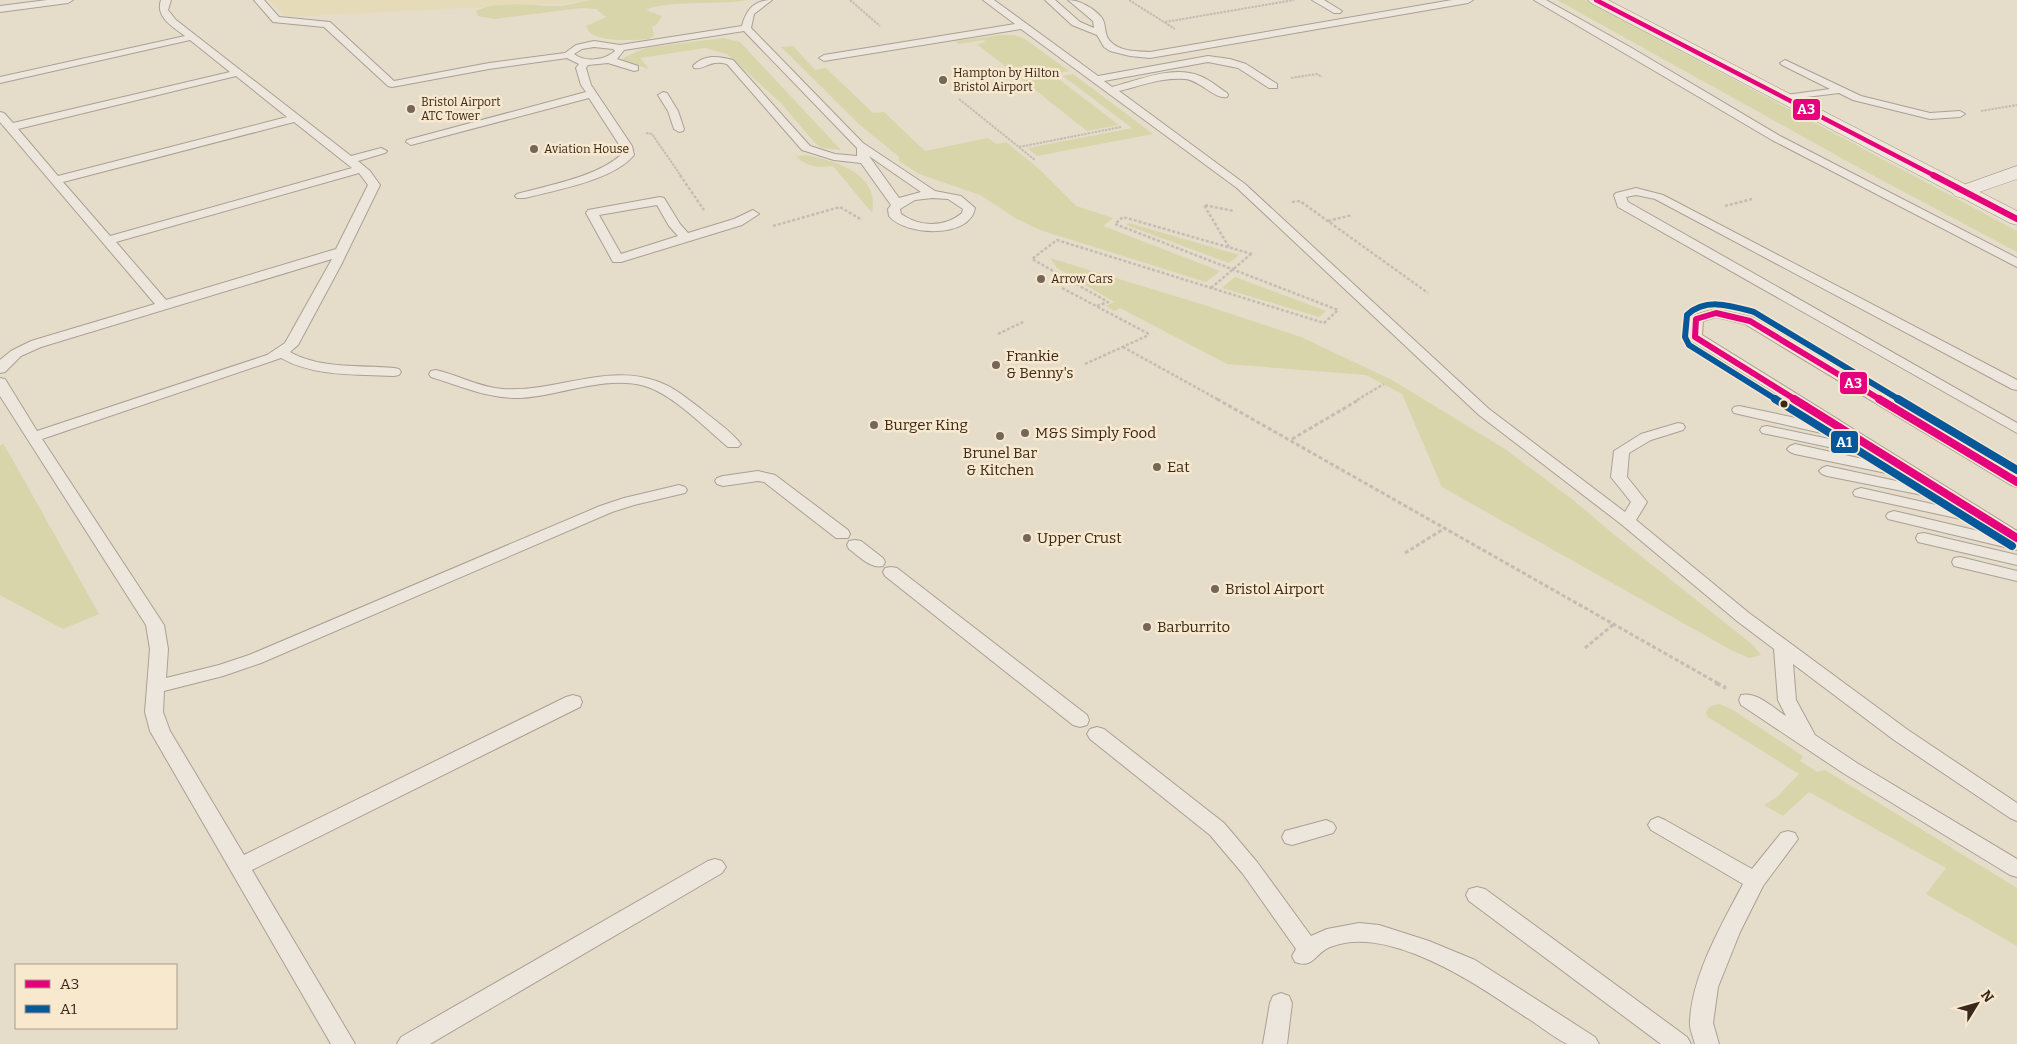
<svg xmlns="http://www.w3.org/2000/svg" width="2017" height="1044" font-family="Bitter,serif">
<rect width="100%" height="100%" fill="#e5dcca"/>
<!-- farmland -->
<path fill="#e6dbb9" d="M269,0H626L285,17Z"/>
<!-- green -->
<g fill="#d8d5ab">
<path d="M591,0H748C723,5 663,0 646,10L662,16L657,24L652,27L654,35L649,39C635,40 590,44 586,26L606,17L596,9L581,8L494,19L478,16L476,11C497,0 530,6 552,6C565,7 579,2 591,0Z"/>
<path d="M1557,0H1585L2017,231V252L1874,176Z"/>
<path d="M999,35H1014L1025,39L1069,71L1052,74L1119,125L1087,131L977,44L986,42L983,40L959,44L955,41Z"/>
<path d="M723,38L740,42L841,150L822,148L815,143L781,103L727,54L705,48L640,58L649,69L624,61L623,58L645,48Z"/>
<path d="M793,46L815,70L826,68L873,113L884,112L925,151L988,138L996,144L1006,142L1038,168L1076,206L1113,218L1103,226L1220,271L1206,282L1040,230L1017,219L980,195L919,174L899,161V157L859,124L781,47Z"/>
<path d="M1073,74L1153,134L1037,156L1028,148L1132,128L1063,76Z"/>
<path d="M805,155C834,160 881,174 872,213L833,166C818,168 807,167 796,156Z"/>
<path d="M1129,223L1239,255L1229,263L1126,225Z"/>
<path d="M1050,258L1201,304L1301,337L1392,380L1505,449L1573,500L1622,541L1753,645L1761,655L1749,658L1731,650L1442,487L1402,394L1366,375L1227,364L1120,308L1114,311L1106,306L1114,302L1057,268Z"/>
<path d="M1235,277L1326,311L1319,317L1222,288Z"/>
<path d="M3,444L6,448L99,614L63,629L0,595V446Z"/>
<path d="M1720,704L1733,710L1803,756L1800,761L1817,772L1825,770L2017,888V946L1926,894L1946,868L1809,792L1783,816L1764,805L1776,798L1799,774L1708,717L1706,713C1708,706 1713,705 1720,704Z"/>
</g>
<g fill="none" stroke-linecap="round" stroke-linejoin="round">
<!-- lane casing -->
<g stroke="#aaa094" stroke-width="2">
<g id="lane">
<path d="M47,0H73L68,3L0,12V6Z"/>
<path d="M161,0H171L168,10L176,20L351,156L381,148L387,151L385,153L358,161L370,171L380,185L341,265L298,345L290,352C320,369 360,365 394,368L399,369L401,372L399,375L394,376C357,374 314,377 281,358L42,439L164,625L168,649L166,678L219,665L249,655L600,506L624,498L679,485L685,487L687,490L685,493L634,505L612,512L261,663L223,676L164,691L163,712L170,731L244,855L566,697L573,695L580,697L582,702L580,707L252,870L355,1044H331L150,731L145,712L150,649L146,625L0,396V378L5,379L37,431L267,355L285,343L332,259L41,347L21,356L5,372L0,373V360L11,351L31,341L155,304L0,122V112L4,113L13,123L230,72L190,40L0,83V77L185,36C173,27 155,17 161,0ZM236,76L287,117L58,176L18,129ZM294,122L352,168L110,236L63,182ZM359,173L368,185L336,249L166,300L116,242Z"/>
<path d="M254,0H264L279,17L330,22L394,81L489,63L565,53L576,45L594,41L620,45L742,26C746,10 754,0 772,0L754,14L751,28L863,143L935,191L961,196L975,208C970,239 905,236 889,216L888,209L891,205L861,163L834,160L802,150L727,64C709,59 706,70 694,68L693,66C704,54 719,56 733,60L810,146L835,154L857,156V148L744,31L624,50L617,59L638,66V70L634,71L608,63L588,65L586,68L591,85L632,146L634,155C614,180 556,190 525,198H517L515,196L517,194C549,185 597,177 622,154L620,146L589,98L411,145L406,142L407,140L586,92L581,85L576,68L579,64L567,58L489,69L392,87L388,86L324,27L273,22ZM594,47L613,49L615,51C605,60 586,63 574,54L582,49ZM869,156L921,192L899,198ZM932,198L948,199L963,209L962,213C944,228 920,227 901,214L900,209L915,200Z"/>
<path d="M983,0H994L1098,76L1208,56L1230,59L1246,64L1277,84V88H1269L1238,68L1208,62L1104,81L1112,87C1139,80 1173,65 1200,76C1210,80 1218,87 1227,93L1228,95L1227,97C1215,100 1200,80 1185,79C1162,77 1140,86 1119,91L1245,184L1489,409L1625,512L1631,502L1611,477L1614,451L1641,434L1678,423L1683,424L1685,427L1683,430L1651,440L1629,453L1627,477L1647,502L1636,520L1749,613L1908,730L2017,803V821L2010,818L1894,740L1793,664L1796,700L1815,735L1857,763L2017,859V877L2010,875L1843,773L1741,705L1739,700L1741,695C1757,691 1773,708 1786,716L1778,700L1774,649L1737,621L1621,524L1479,415L1237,188L1021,29L824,61L819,58L824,55L1015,24Z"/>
<path d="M1045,0H1055L1080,22L1094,28L1093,21L1068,0C1080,0 1095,9 1102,18C1107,26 1103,36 1112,43C1122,52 1137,51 1150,52L1452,0H1473L1468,3L1150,58L1130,56L1110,51L1104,47L1097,35L1072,25Z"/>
<path d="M1312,0H1324L1342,11L1340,13H1334Z"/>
<path d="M1534,0H1546L1630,47L1780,136L2017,258V267L1772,140Z"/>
<path d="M1785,60L1861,96L1930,113L1960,111L1965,114L1960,117L1930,119L1853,100L1839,93L1782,100L1781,98L1786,95L1830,89L1782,65L1780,63Z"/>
<path d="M663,92L667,93L678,111L684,129L683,131L679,132L674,129L668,111L658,95Z"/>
<path d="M1636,188L1663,195L2017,380V390L2012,389L1655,199L1636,195L1626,197L1628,202L2017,423V433L1618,207L1614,195L1616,193Z"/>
<path d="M660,197L664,198L680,224L688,233L734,219L753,210L759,214L742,225L621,262H613L586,213L588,210ZM657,205L669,226L678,236L621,254L599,215Z"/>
<path d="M1716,309L1755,318L2017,475V487L2011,485L1745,324L1716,317L1703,321L1702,335L2017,531V550L1888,519L1886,516L1888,513L1894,511L2004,537L1984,524L1855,496L1853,493L1855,490L1861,488L1963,511L1943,499L1827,476L1822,474L1819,471L1822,468L1827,466L1924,487L1910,478L1795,454L1790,452L1787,449L1790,446L1795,444L1890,465L1876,457L1767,434L1762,433L1760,430L1762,427L1767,426L1858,445L1843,436L1839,437L1734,413L1732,410L1734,407L1739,406L1825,424L1690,340C1687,335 1688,321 1691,316Z"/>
<path d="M436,370C458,375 479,387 502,389C554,393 608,362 659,382C675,388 688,399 701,409C713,419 731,431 741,444L738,447H728C705,428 674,395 645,386C604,375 560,396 520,398C488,399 461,386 431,377L429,374L431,371Z"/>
<path d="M758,471L775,475L848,530L850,534L848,538H836L764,482L758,481L723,486L717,484L715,481L717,478L723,476Z"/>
<path d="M1924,533L2017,555V565L1918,542L1916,538L1918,534Z"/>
<path d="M855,540L861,541L883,558L885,562L883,566C870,569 859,556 849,549L847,545L849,541Z"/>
<path d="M1960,557L2017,571V581L1954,566L1952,562L1954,558Z"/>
<path d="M891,567L897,568L1087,715L1089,720L1087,725L1080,727L1073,725L885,576L883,572L885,568Z"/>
<path d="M1097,727L1104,729L1224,823L1257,862L1311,936L1327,929L1359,923L1379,925L1429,941L1475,960L1595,1037L1599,1044C1589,1044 1577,1044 1568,1044C1560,1042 1536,1023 1527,1018C1491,994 1456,970 1415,954C1388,944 1358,936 1330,947C1315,953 1314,969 1295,962L1292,956L1296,949L1243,874L1210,835L1090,739L1087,734L1090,729Z"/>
<path d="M1658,817L1665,820L1752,869L1781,833L1788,831L1795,833L1798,839L1763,886L1740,932L1718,987L1713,1023L1719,1044H1695C1693,1037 1689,1028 1690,1021C1692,975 1722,924 1743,884L1651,830L1648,825L1651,820Z"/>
<path d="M1326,820L1333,823L1336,828L1333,833L1292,845L1285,843L1282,837L1285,831Z"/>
<path d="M715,859L722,861L726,867L722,873L430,1044H397L401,1037L708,861Z"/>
<path d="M1477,887L1485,889L1687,1037L1691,1044H1661L1469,901L1466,895L1469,889Z"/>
<path d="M1281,993L1289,996L1292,1003L1287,1044H1263L1270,1003L1273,996Z"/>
</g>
</g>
<!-- street casing -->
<g stroke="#aaa094" stroke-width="1">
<path id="street" d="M2017,166V179L1962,198L1955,196L1952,192L1955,188Z"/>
</g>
<!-- secondary casing -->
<g stroke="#9a9084" stroke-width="1">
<path id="secondary" d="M1588,0H1608L2017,211V225L2010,223L1591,3Z"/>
</g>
<!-- path-far3 -->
<g stroke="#c5bdb3" stroke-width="2" stroke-dasharray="2.5 1" stroke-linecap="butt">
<path d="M850,0L880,26"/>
<path d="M1129,0L1175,29"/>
<path d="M1165,22L1294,0"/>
<path d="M1291,78L1317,74L1322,77"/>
<path d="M959,99L1035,160"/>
<path d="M1981,111L2017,105"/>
<path d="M646,133L652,134L681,176"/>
<path d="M1019,147L1121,127"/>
</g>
<!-- path-far2 -->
<g stroke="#c5bdb3" stroke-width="2.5" stroke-dasharray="3 2" stroke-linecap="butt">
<path d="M680,175L704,210"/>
<path d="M1292,202L1300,201L1428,293"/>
<path d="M1725,206L1752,199"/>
<path d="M1328,221L1352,215"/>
<path d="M773,226L840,207L862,220"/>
<path d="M1229,247L1204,205L1234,211"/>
<path d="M1062,288L1149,334"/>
<path d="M1211,288L1251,254"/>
<path d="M1097,306L1108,302L1032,259L1057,240L1324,323L1338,310L1115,224L1123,217L1252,254"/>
<path d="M998,334L1025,321"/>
<path d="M1123,347L1219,400"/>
<path d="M1085,364L1149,335"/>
<path d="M1357,400L1384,384"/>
</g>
<!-- path-far1 -->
<g stroke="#c5bdb3" stroke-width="3" stroke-dasharray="4 2.5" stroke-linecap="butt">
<path d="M1217,399L1719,684"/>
<path d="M1292,439L1360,399"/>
<path d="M1405,553L1445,528"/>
<path d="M1585,648L1614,624"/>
</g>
<!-- path -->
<path stroke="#c5bdb3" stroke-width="4" stroke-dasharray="5 3" stroke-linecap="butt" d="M1716,683L1726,688"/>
<!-- lane -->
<use href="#lane" fill="#ede6dc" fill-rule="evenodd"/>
<!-- street -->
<use href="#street" fill="#ede6dc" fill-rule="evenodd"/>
<!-- secondary -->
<use href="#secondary" fill="#ede6dc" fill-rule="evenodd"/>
<!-- bus-1-far2 casing -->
<g stroke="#f8e9ce" stroke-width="7">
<path id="bus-1-far2" d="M1596,0L1935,176"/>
</g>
<!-- bus-1-far1 casing -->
<g stroke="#f8e9ce" stroke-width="9">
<g id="bus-1-far1">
<path d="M1933,175L2017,219"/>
<path d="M1796,400L1695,337L1696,319L1716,313L1750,321L1881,400"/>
</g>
</g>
<!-- bus-1 casing -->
<g stroke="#f8e9ce" stroke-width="11">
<g id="bus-1">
<path d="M1794,399L2017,538"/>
<path d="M1879,399L2017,482"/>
</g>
</g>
<!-- bus-2-far1 casing -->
<g stroke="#f8e9ce" stroke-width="9">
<path id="bus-2-far1" d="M1777,400L1689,345L1685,337L1687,315C1706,297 1732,306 1754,312L1900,400"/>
</g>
<!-- bus-2 casing -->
<g stroke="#f8e9ce" stroke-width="11">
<g id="bus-2">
<path d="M1775,399L2012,546"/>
<path d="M1898,399L2017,470"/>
</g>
</g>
<!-- bus-1-far2 -->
<use href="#bus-1-far2" stroke="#e5007d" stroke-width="4.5"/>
<!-- bus-1-far1 -->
<use href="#bus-1-far1" stroke="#e5007d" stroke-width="6"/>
<!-- bus-1 -->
<use href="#bus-1" stroke="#e5007d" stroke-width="8"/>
<!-- bus-2-far1 -->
<use href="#bus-2-far1" stroke="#07589b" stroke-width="6"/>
<!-- bus-2 -->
<use href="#bus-2" stroke="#07589b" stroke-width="8"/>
</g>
<!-- markers -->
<g fill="#756758" stroke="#f8e9ce" stroke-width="2">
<circle cx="943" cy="80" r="5"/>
<circle cx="411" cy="109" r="5"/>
<circle cx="534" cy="149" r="5"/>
<circle cx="1041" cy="279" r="5"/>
<circle cx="996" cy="365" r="5"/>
<circle cx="874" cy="425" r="5"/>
<circle cx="1025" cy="433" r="5"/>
<circle cx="1000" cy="436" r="5"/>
<circle cx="1157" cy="467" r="5"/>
<circle cx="1027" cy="538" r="5"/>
<circle cx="1215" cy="589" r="5"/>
<circle cx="1147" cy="627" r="5"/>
</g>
<circle fill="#39281b" stroke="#f8e9ce" stroke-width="2" cx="1784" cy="404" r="4.5"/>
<g text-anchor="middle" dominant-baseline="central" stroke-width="5" stroke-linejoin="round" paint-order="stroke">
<!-- far-poi labels -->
<g font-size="12" fill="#39281b" stroke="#f8e9ce" text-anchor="start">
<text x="953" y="73">Hampton by Hilton<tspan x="953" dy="14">Bristol Airport</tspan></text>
<text x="421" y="102">Bristol Airport<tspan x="421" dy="14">ATC Tower</tspan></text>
<text x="544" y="149">Aviation House</text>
<text x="1051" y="279">Arrow Cars</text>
</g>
<!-- poi labels -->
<g font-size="15" fill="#39281b" stroke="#f8e9ce" text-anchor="start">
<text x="1006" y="356">Frankie<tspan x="1006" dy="17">&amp; Benny's</tspan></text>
<text x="884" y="425">Burger King</text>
<text x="1035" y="433">M&amp;S Simply Food</text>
<text x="1000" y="453" text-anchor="middle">Brunel Bar<tspan x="1000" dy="17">&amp; Kitchen</tspan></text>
<text x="1167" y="467">Eat</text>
<text x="1037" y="538">Upper Crust</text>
<text x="1225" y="589">Bristol Airport</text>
<text x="1157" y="627">Barburrito</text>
</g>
</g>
<g stroke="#f8e9ce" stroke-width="2">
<rect x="1792" y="98" width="29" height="23" rx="5" fill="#e5007d"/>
<rect x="1839" y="371" width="29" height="24" rx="5" fill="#e5007d"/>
<rect x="1830" y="430" width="29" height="24" rx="5" fill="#07589b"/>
</g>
<g font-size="14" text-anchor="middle" font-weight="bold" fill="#fff">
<text x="1806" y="114">A3</text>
<text x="1853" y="388">A3</text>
<text x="1844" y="447">A1</text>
</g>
<!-- legend -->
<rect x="15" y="964" width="162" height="65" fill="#f8e9ce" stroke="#ac9c86"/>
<rect x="25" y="980" width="25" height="8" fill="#e5007d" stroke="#ac9c86"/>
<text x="60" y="989" font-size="15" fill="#39281b">A3</text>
<rect x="25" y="1005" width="25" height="8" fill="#07589b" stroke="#ac9c86"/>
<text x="60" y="1014" font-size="15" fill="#39281b">A1</text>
<!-- north arrow -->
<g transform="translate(1977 1004) rotate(53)" stroke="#f8e9ce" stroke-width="4" paint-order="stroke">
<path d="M0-4L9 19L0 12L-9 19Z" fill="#39281b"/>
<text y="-8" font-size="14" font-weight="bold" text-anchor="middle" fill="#39281b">N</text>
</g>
</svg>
